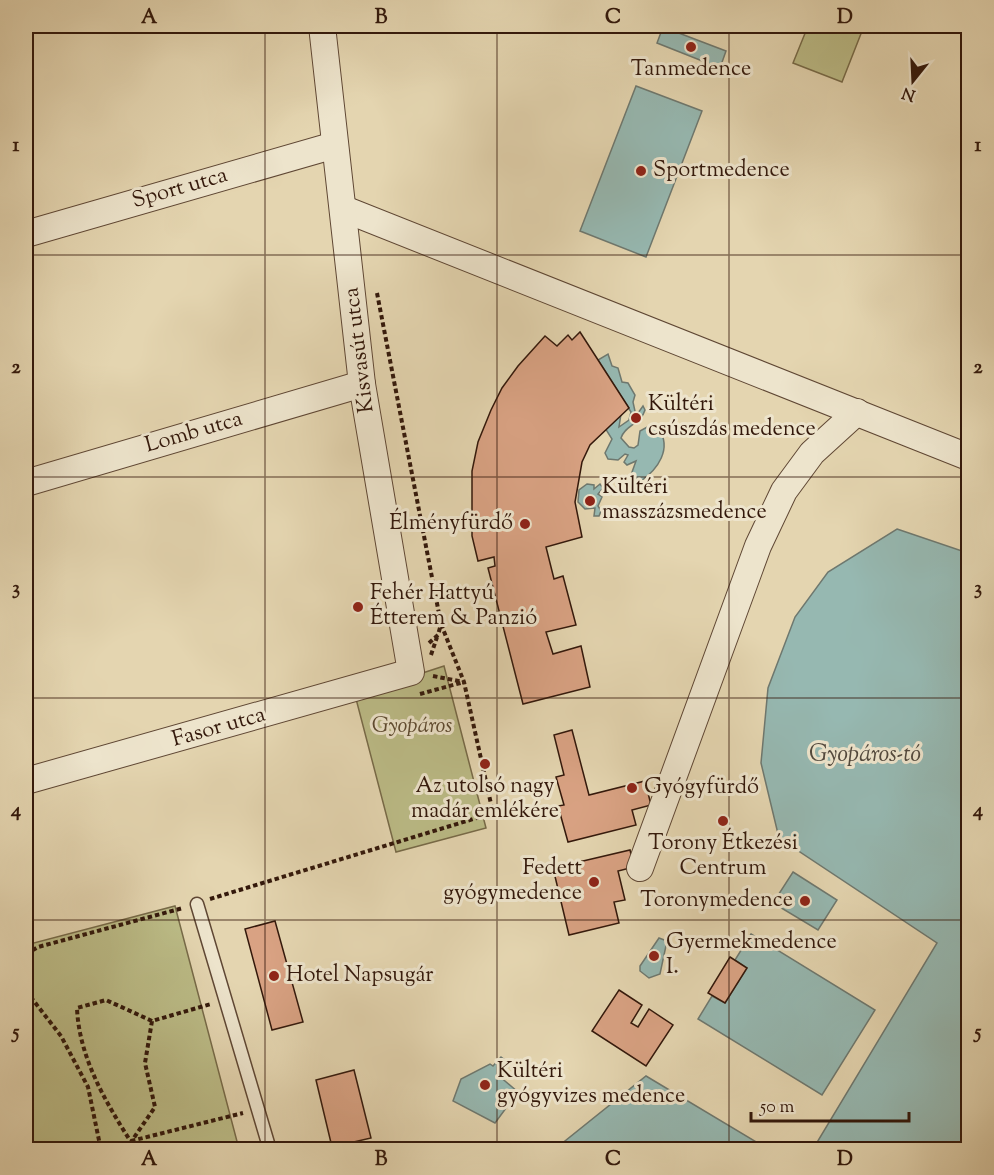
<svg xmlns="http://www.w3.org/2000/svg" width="994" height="1175" font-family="'Sorts Mill Goudy',serif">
<rect width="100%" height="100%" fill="#e4d5b0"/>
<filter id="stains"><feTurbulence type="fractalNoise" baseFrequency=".00333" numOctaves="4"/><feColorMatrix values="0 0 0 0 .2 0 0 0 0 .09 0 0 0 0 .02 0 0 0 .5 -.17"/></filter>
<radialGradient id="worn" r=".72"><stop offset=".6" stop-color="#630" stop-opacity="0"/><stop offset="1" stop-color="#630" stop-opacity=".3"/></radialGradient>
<!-- green -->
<g fill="#bbbb86" stroke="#776a48" stroke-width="1.5">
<path d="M808,26H864L842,82L793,63Z"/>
<path d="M444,666L486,828L396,852L355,695Z"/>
<path d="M175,906L239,1149H26V945Z"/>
</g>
<!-- water -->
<g fill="#96b8b1" stroke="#6e786f" stroke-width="1.5">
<path d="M663,27L726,51L720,68L657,43Z"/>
<path d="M636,86L702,111L646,257L580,231Z"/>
<path d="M608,354L612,366L618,368L622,382L628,383L635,395L633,402L636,416L643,406L645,410C641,424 625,425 621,438L629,447L634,448L638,445L640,431L649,426L659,429C672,449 658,469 641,481L631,475L636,461L627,465L624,462L628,455L625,454L618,460L608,459L605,453L612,439L605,428L621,414L619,427L629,420L631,412L598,360Z"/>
<path d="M587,484L594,485V489L600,484L603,488L598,494L602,497L598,506L601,511L599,516H594L595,508L585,509L578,502L579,490Z"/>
<path d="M897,529L968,553V1149H813L937,943L779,838L761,763L768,688L795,617L828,572Z"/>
<path d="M793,872L837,900L818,930L773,903Z"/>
<path d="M751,934L875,1010L822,1095L698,1019L712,996L725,1003L747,968L735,960Z"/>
<path d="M659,938L667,941L660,974L649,978L640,971V966Z"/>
<path d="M501,1057L509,1063L499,1076L518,1092L495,1123L453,1101L461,1079L490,1064L493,1066Z"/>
<path d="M646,1076L768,1149H555Z"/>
</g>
<!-- building -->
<g fill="#d9a283" stroke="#33180b" stroke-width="1.5">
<path d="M580,332L629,408L590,445L582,462L575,502L582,537L546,547L554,579L563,576L576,625L546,632L553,654L581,646L590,687L523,704L488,568L495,566L494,557L478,561L472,536V471L478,442L491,410L502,388L518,366L545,336L557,346L568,335L572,340Z"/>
<path d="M572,730L589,795L645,781L651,805L632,810L636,825L568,842L558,806L564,805L556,777L564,775L554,735Z"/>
<path d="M630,850L634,867L618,871L625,900L614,902L619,923L569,935L553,868Z"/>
<path d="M275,921L303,1022L272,1030L245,929Z"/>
<path d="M730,957L747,968L725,1003L708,993Z"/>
<path d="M619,990L642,1005L631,1023L638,1027L649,1009L673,1025L646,1066L592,1031Z"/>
<path d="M354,1070L371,1138L332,1147L316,1080Z"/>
</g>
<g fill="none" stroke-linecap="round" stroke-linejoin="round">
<!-- service casing -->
<g stroke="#5f4734" stroke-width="15">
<path id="service" d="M197,904L270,1150"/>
</g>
<!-- minor casing -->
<g stroke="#5f4734" stroke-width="28">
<g id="minor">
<path d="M344,209L968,457"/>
<path d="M26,234L335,145"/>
<path d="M26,483L362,384"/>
<path d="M26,781L411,672L362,384L322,26"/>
<path d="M640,868L758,546L784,491L812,453L857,412"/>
</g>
</g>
<!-- path -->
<g stroke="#33180b" stroke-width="4" stroke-dasharray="4.5 3" stroke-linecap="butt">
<path d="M429,643L438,635L441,624"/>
<path d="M431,655L437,637"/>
<path d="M433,676L464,682"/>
<path d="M420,694L464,682"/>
<path d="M210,899L493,813L464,682L441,624L377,293"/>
<path d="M26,954L38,947L183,908"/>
<path d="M26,991L61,1036L88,1087L101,1150"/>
<path d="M152,1021L145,1063L155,1107L131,1142C105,1101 79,1057 77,1008L106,1000L152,1021L211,1004"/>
<path d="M131,1141L243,1113"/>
</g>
<!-- service -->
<use href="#service" stroke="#ede4cc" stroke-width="12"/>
<!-- minor -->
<use href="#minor" stroke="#ede4cc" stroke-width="26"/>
</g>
<!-- grid -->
<path fill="none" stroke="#33180b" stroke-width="1.5" stroke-opacity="0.55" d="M265,26V1150M497,26V1150M729,26V1150M26,255H968M26,477H968M26,698H968M26,920H968"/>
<!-- markers -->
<g fill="#8f2418" stroke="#ede4cc" stroke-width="2">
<circle cx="691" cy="47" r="6"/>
<circle cx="641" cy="171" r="6"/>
<circle cx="636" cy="418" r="6"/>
<circle cx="590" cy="501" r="6"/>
<circle cx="525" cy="524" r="6"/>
<circle cx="358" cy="607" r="6"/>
<circle cx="485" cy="764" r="6"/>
<circle cx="632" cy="788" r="6"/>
<circle cx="723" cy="821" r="6"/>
<circle cx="594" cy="882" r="6"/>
<circle cx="805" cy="901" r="6"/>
<circle cx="654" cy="956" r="6"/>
<circle cx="274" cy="976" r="6"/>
<circle cx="485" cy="1085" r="6"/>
</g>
<g text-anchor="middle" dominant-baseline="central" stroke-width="6" stroke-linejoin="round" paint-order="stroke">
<!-- poi labels -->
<g font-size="22" fill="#33180b" stroke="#ede4cc" text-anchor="start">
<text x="691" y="70" text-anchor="middle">Tanmedence</text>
<text x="653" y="171">Sportmedence</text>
<text x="648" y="405">Kültéri<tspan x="648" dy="25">csúszdás medence</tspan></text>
<text x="602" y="488">Kültéri<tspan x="602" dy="25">masszázsmedence</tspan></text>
<text x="513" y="524" text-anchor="end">Élményfürdő</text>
<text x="370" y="594">Fehér Hattyú<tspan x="370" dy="25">Étterem &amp; Panzió</tspan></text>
<text x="485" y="787" text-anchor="middle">Az utolsó nagy<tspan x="485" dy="25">madár emlékére</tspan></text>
<text x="644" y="788">Gyógyfürdő</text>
<text x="723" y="844" text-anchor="middle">Torony Étkezési<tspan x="723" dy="25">Centrum</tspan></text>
<text x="582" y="869" text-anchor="end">Fedett<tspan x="582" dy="25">gyógymedence</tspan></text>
<text x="793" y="901" text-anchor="end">Toronymedence</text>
<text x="666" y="943">Gyermekmedence<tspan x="666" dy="25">I.</tspan></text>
<text x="286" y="976">Hotel Napsugár</text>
<text x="497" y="1072">Kültéri<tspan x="497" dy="25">gyógyvizes medence</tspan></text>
</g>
<!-- street labels -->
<g font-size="22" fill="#33180b" stroke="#ede4cc">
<text transform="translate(180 189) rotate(-16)">Sport utca</text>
<text transform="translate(360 350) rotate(-97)">Kisvasút utca</text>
<text transform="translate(194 433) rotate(-16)">Lomb utca</text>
<text transform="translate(219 728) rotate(-16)">Fasor utca</text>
</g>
<!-- park labels -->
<g font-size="22" font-style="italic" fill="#5c4930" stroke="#ede4cc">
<text x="412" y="727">Gyopáros</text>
</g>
<!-- water labels -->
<g font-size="24" font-style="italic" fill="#51483d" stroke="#ede4cc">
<text x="865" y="755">Gyopáros-tó</text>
</g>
</g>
<!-- margin -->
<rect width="994" height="1175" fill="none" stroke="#e4d5b0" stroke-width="66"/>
<!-- north arrow -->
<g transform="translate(913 81) rotate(198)" stroke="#ede4cc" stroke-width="4.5" paint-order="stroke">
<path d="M0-4.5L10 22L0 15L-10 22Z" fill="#33180b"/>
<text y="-9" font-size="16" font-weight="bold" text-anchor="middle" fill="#33180b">N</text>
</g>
<!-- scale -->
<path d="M751 1112v9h158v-9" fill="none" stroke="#33180b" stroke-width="3"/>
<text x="760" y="1112" font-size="18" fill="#33180b" stroke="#ede4cc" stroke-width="4.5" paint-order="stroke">50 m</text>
<rect x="33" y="33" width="928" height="1109" fill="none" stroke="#33180b" stroke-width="2"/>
<g font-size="20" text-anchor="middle" font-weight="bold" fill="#33180b">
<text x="149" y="23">A</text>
<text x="381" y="23">B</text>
<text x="613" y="23">C</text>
<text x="845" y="23">D</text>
<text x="16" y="151">1</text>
<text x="978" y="151">1</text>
<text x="16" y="373">2</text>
<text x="978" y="373">2</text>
<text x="16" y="594">3</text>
<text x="978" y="594">3</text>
<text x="16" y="816">4</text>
<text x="978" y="816">4</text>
<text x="16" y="1038">5</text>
<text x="978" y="1038">5</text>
<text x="149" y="1165">A</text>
<text x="381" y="1165">B</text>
<text x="613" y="1165">C</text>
<text x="845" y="1165">D</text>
</g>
<rect width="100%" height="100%" filter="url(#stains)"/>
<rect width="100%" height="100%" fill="url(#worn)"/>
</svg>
